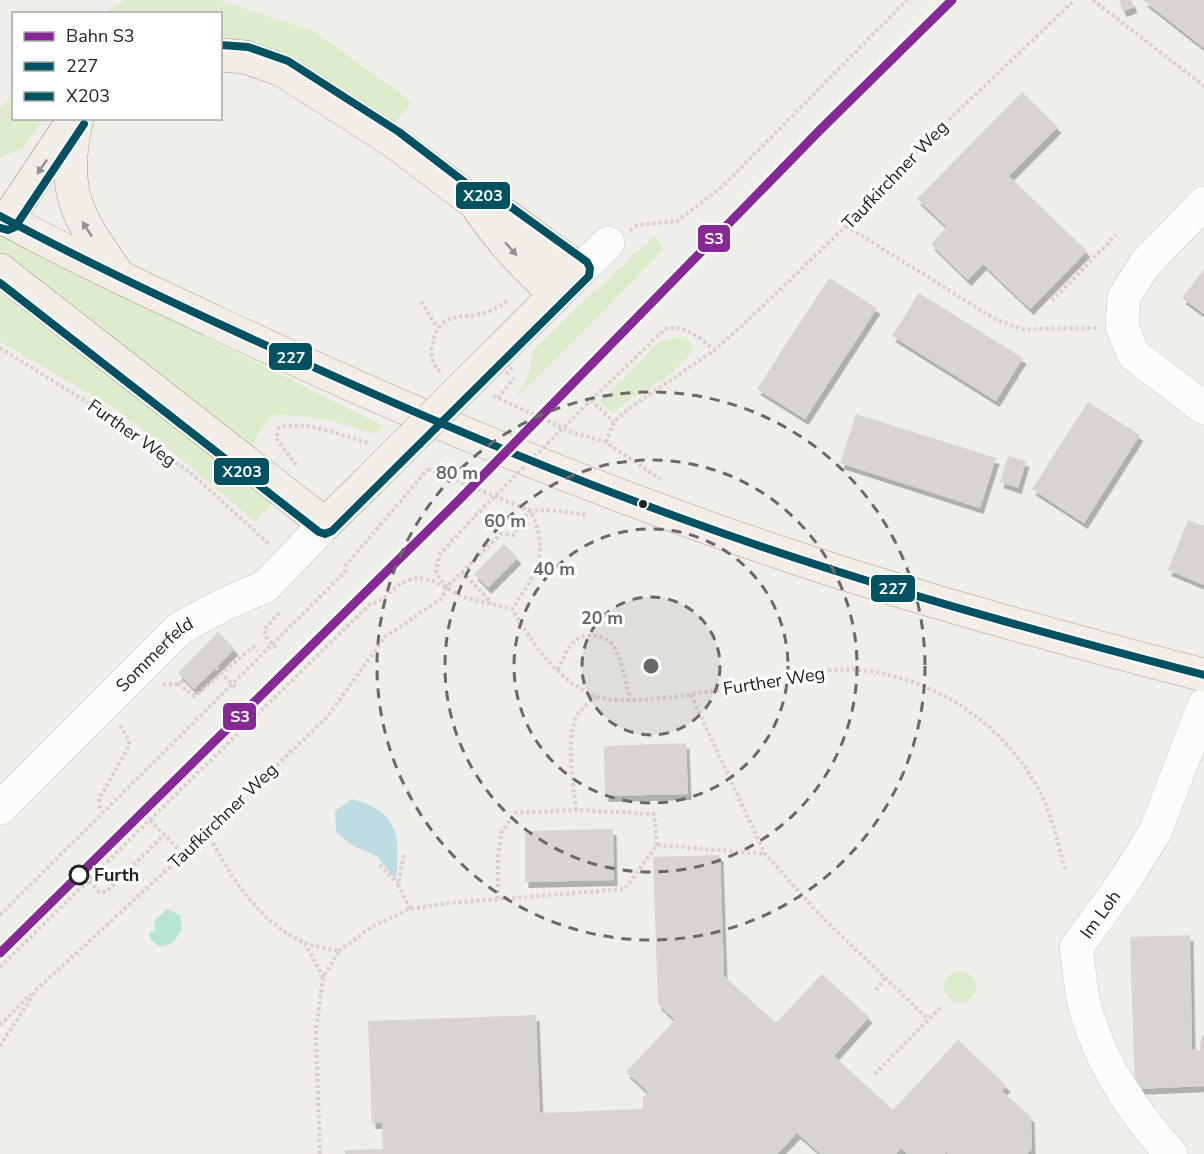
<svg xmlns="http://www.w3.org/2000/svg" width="1204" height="1154" font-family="'Nunito Sans',sans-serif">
<defs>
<filter id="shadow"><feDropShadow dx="3.5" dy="6" stdDeviation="0" flood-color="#0004"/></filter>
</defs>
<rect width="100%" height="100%" fill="#f0eeeb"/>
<!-- grass -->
<g fill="#ddeccb">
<path d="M125,0H219L315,32L412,102L392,126L221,43L220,14H102Z"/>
<path d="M13,93L14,118L43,119L23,148L0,158V109Z"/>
<path d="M0,234L383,426L376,434L325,419L274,414L259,431L252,451L0,255Z"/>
<path d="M655,235L664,249L515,399L530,372L532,351Z"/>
<path d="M0,293L274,501L255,522L194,469L117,410L0,342Z"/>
<path d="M685,336L694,347C678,378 638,390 612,413L600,401L660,341Z"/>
<circle cx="960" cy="987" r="16"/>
</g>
<!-- pitch -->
<path fill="#b7e6d2" d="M167,909L180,915L182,929L173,943L160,947L151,940L149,932L154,931L155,920Z"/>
<!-- water -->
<path fill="#bfdbe3" d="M352,799C400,811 400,837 396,880L377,856L353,846L336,832L335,811Z"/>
<!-- building -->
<g fill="#d7d4d2" filter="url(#shadow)">
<path d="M1119,0H1131L1134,7L1123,11Z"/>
<path d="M1143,0H1204V48Z"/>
<path d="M1022,92L1058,127L1009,176L1087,251L1030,309L983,264L968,280L931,244L947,227L917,199Z"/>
<path d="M1204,269V314L1182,298Z"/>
<path d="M829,278L877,308L805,419L757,389Z"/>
<path d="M919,293L1023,358L996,401L892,336Z"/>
<path d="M1088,402L1140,435L1084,523L1032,489Z"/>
<path d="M856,414L996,458L980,508L840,463Z"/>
<path d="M1008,456L1026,461L1018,488L1000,482Z"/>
<path d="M1188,520L1204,526V585L1168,570Z"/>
<path d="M504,544L518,558L488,588L474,574Z"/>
<path d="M218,632L235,649L194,689L178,673Z"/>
<path d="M686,743L688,794L605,796L604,746Z"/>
<path d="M613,829L614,880L525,882V831Z"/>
<path d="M720,855L724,976L776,1023L822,974L869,1017L834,1056L893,1110L958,1040L1007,1086L1002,1091L1031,1117L1032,1149L1027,1154H949L946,1152L944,1154H907L901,1148L896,1154H821L797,1133L777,1154H345V1150L383,1149L382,1123H372L368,1021L536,1015L540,1113L643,1109V1098L648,1092L626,1072L675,1020L658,1004L653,857Z"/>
<path d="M1190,935L1192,1049L1200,1051L1201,1036L1204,1035V1086L1135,1089L1130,937Z"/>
</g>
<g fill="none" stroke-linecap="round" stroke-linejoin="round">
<!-- minor casing -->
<g stroke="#c9c8c7" stroke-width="34">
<g id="minor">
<path d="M1204,203L1145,264L1124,297L1122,326L1133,354L1204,408"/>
<path d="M580,270L608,243"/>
<path id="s1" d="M0,808L180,628L223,605L266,586L325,524"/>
<path id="s2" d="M1171,1154C1132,1111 1098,1059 1084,1003C1080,985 1079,966 1076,948L1126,879L1156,830L1204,705"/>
</g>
</g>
<!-- major casing -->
<g stroke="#a79c86" stroke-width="34">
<g id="major">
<path d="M220,55L245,57L282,70L393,141L475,203L505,215L580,270L479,371"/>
<path d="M77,118C60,193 77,216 119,276"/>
<path d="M479,209C501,241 527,269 556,294"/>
<path d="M0,216C70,255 143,288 215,322C405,412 599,493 799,559C932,603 1068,640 1204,675"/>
<path d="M7,220L70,125"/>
<path d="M0,270L325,524L366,484"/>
</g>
</g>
<!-- path -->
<g stroke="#dccecd" stroke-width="4" stroke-dasharray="3 3" stroke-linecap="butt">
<path d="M1093,0L1204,86"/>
<path d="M846,226L995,319L1022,329L1097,328"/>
<path d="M630,230L638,225L677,221L722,187L907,0"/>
<path d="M1052,301L1116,235"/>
<path d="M421,302L438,328"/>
<path d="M0,348L111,417L192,474L270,545"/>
<path d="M440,372C433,364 430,357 432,346C439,307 463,322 490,311C496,309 504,303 509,299"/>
<path d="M493,396L574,433L606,442L660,479"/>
<path d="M498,398L514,378"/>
<path d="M591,400L614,422"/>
<path d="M587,404L665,329C685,324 699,338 715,350"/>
<path d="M606,442L614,422L628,409L715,350L748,320L846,226L917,150L1075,0"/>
<path d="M296,465L276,438L279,428C305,419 343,436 369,443"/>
<path d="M428,469L531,511C550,553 536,574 512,609"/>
<path d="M462,572L492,603"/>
<path d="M447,587L436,573L439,555L475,516"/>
<path d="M276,648L266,637L264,630L281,611"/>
<path d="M216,668L236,688"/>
<path d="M558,670C566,651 573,632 596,636C602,637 609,640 613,645C620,653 626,686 631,699"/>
<path d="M178,684L195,696L253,647L258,651"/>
<path d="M163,685L178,684L185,680"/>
<path d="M691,695L765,854L820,915L928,1019"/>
<path d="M100,808L99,799L129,746V740L120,726"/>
<path d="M576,810C574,785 564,734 579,713C583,707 590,702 596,697"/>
<path d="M146,816L183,854"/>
<path d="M207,833C230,875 257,921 303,942C314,947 328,948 339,951L323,977L316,1031L320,1154"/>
<path d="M404,855L398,884L410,909"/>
<path d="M380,865L398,884"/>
<path d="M85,877L99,892H106L164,835"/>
<path d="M498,899V856L501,833L515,813L576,810L654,814L657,845"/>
<path d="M0,915L345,572L346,565L428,469"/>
<path d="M305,943L323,977"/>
<path d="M339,951L373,926L410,909L449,903L625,889L657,845L765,854"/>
<path d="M0,967L370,604C387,601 393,585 409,580C427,573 446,589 462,596C477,602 496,604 512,609C532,642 557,681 595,696C619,706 690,695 717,690C765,682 820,664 869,671C939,682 1001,723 1036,785C1051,811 1058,842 1065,870"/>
<path d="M876,990L886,977"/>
<path d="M0,1025L31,994"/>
<path d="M0,1046L37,989L207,833L327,717L385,637L442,598L447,587L501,534L514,535L522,519L531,511L551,510L588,515"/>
<path d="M875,1074L942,1006"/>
</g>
<!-- minor -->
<use href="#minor" stroke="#fdfcfc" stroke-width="33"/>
<!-- major -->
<use href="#major" stroke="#f3ede7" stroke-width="33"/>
<!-- major-bridge casing -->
<g stroke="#a79c86" stroke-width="34" stroke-linecap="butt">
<path id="major-bridge" d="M366,484L479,371"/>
</g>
<!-- path-bridge -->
<g stroke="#dccecd" stroke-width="4" stroke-dasharray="3 3" stroke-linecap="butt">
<path d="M506,374L513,367"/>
<path d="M475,516L587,404"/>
</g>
<!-- major-bridge -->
<use href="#major-bridge" stroke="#f3ede7" stroke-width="33"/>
<!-- bus-1 casing -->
<g stroke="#fff" stroke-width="12">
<path id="bus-1" d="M0,216C78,258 158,296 239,333C398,407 559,476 725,534C882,589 1043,633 1204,675"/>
</g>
<!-- bus-2 casing -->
<g stroke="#fff" stroke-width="12">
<g id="bus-2">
<path d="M0,228L8,230L15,227L84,124"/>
<path d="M0,283L319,532L325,534L332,531L589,276L590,268L587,262L511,207L480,194L399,132L288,61L248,47L221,45"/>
</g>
</g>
<!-- bus-1 -->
<use href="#bus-1" stroke="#005262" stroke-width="8"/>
<!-- bus-2 -->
<use href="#bus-2" stroke="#005262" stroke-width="8"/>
<!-- rail-1 casing -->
<g stroke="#fff" stroke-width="14">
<path id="rail-1" d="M0,953L460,499L820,130L952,0"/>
</g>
<!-- rail-1 -->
<use href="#rail-1" stroke="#862996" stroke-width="9"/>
</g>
<!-- one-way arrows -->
<defs><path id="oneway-solid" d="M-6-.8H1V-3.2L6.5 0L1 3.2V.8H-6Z" transform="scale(1.5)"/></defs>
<g fill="#95928e">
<use href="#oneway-solid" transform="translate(42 167) rotate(124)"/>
<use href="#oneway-solid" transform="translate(87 229) rotate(-123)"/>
<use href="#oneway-solid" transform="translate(511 249) rotate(48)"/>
</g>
<!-- distance rings -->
<circle cx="651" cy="666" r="69" fill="#6a6968" fill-opacity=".12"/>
<g fill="none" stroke="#6a6968" stroke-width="3" stroke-dasharray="10 8">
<circle cx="651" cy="666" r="69"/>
<circle cx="651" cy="666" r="137"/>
<circle cx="651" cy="666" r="206"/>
<circle cx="651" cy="666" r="274"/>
</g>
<!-- markers -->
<circle fill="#222" stroke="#fff" stroke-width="2" cx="643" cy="504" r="5"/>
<circle fill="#fff" stroke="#222" stroke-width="3" cx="79" cy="875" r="9"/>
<g text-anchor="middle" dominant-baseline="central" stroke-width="6" stroke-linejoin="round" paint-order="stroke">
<!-- street labels -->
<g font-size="18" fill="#222" stroke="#fff">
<text transform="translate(895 175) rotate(-46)">Taufkirchner Weg</text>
<text transform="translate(132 433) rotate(35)">Further Weg</text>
<text stroke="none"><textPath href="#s1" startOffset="218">Sommerfeld</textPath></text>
<text transform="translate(774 681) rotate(-9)">Further Weg</text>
<text transform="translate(223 816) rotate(-44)">Taufkirchner Weg</text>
<text stroke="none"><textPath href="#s2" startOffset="273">Im Loh</textPath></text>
</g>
<!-- stop labels -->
<g font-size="18" font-weight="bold" fill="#222" stroke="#fff" text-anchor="start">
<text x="94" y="875">Furth</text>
</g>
</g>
<circle cx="651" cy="666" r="9" fill="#6a6968" stroke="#fff" stroke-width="3"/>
<g font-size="18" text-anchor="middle" font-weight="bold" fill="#6a6968" stroke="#fff" stroke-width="6" stroke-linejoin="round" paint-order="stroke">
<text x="457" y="479">80 m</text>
<text x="505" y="527">60 m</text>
<text x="554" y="575">40 m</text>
<text x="602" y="624">20 m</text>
</g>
<g stroke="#fff" stroke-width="2">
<rect x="455" y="181" width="56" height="29" rx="6" fill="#005262"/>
<rect x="697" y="224" width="34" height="29" rx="6" fill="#862996"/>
<rect x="268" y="342" width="45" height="29" rx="6" fill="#005262"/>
<rect x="213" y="457" width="57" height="29" rx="6" fill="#005262"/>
<rect x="870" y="574" width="46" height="29" rx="6" fill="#005262"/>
<rect x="222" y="702" width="35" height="29" rx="6" fill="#862996"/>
</g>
<g font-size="16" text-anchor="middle" font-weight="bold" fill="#fff">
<text x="483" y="201">X203</text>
<text x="714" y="244">S3</text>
<text x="291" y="363">227</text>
<text x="242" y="477">X203</text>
<text x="893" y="594">227</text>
<text x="240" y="722">S3</text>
</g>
<!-- legend -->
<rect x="12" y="12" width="210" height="108" fill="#ffffff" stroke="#a7a7a7" stroke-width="1.5"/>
<rect x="24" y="32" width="30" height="9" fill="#862996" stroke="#a7a7a7" stroke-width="1.5"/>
<text x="66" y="42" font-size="18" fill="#222222">Bahn S3</text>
<rect x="24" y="62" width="30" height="9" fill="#005262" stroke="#a7a7a7" stroke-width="1.5"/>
<text x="66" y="72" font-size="18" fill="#222222">227</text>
<rect x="24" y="92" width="30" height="9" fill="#005262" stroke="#a7a7a7" stroke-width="1.5"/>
<text x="66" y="102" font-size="18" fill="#222222">X203</text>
</svg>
